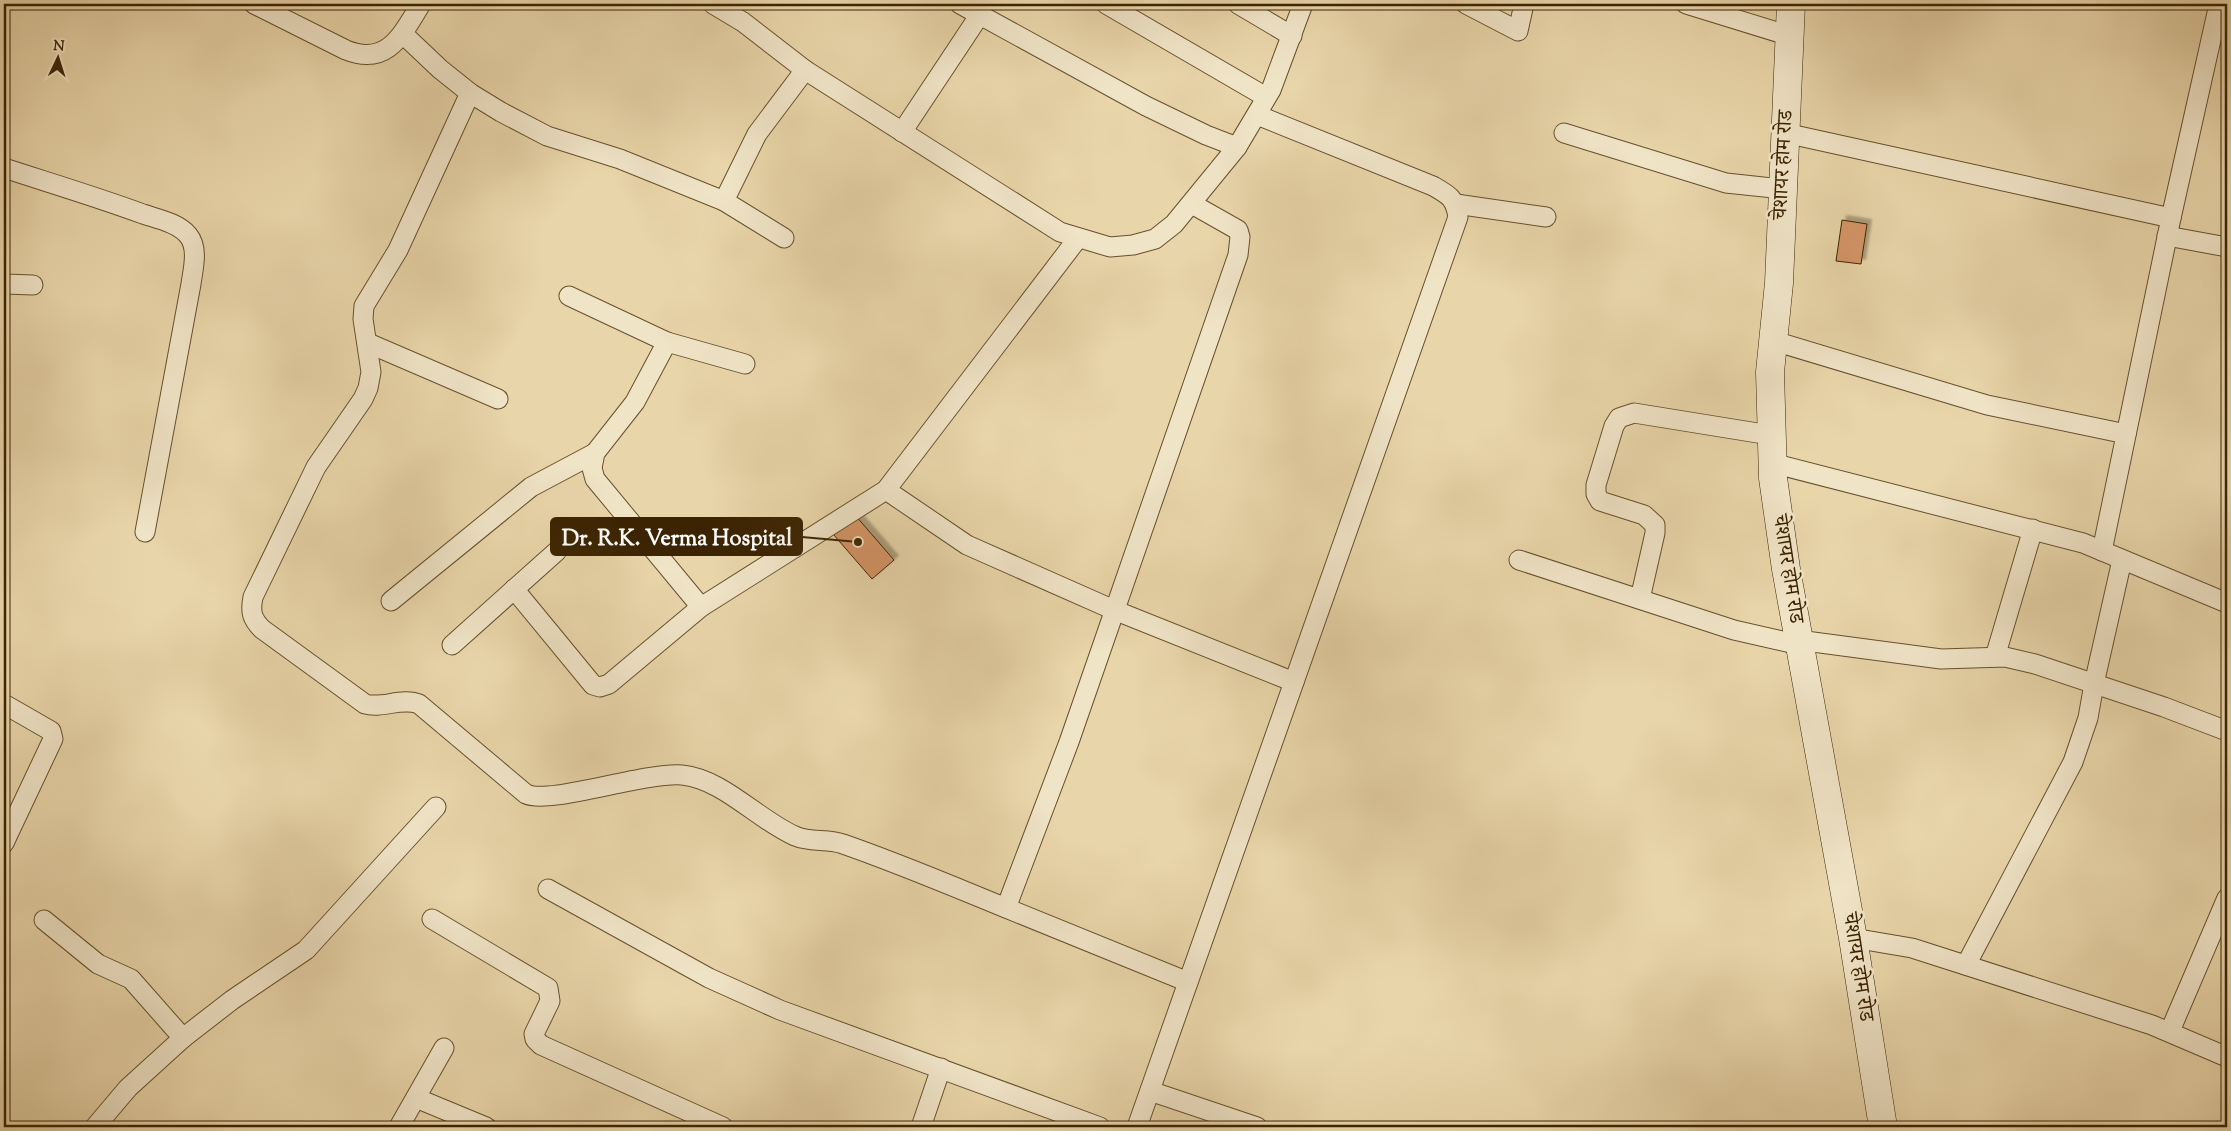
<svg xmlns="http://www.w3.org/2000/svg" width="2231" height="1131" font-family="'Sorts Mill Goudy','Noto Serif Devanagari',serif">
<defs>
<filter id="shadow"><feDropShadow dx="4.5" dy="-4.5" stdDeviation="1" flood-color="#0004"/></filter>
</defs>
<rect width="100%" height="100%" fill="#e8d5a9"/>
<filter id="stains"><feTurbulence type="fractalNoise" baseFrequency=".004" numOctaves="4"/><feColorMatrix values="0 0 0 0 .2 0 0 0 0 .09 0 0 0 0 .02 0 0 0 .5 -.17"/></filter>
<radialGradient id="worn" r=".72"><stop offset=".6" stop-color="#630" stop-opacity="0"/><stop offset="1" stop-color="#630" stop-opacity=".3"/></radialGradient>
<!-- building -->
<g fill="#d69668" stroke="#3c2402" filter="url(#shadow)">
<path d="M1842,220L1867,224L1861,264L1836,261Z"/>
<path d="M855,515L894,560L872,579L833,534Z"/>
</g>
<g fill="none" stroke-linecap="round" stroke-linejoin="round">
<!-- street casing -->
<g stroke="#67502c" stroke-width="21">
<g id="street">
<path d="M254,4L346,50C388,67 402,34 421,4"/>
<path d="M713,4L743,22L805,70L1060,232L1110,247L1133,245L1155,239L1174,224L1237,147L1271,90L1303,4"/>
<path d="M960,4L1146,106L1206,135L1237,147"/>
<path d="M1106,4L1266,97"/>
<path d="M1238,4L1292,36"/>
<path d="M1466,4L1518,31L1524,4"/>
<path d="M1686,4L1790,36"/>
<path d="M403,34L440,69L470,93L501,112L547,136L620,159L724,201"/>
<path d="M470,93L398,250L364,306L363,319L371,372L368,388L363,399L316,467L253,597C250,612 252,619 262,629L365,704C382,709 402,697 419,704L526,794C549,805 644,772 682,775C723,779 758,820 795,836C810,843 828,838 843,844C898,863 952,886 1006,908L1069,742L1238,255L1240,237L1238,230L1192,204"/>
<path d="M902,132L979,16"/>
<path d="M1564,133L1726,183L1783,189"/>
<path d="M1785,133L2171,218"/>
<path d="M4,168C50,183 97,197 143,214C158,219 178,223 188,235C199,248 193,269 191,284L145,532"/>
<path d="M1456,204L1546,217"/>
<path d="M2167,236L2227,247"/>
<path d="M784,238L724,201L757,134L805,70"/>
<path d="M4,284L33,285"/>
<path d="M569,296L667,342L635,402L595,453L592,468L595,479L701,607"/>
<path d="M1774,341L1987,405L2126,434"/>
<path d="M667,342L745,364"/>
<path d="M368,343L498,399"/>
<path d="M1772,463L2083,543L2227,603"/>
<path d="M886,490L967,545L1114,610L1294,682"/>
<path d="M2102,551L2171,218L2219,4"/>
<path d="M1519,560L1734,630L1800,645"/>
<path d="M514,589L593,685L600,687L609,684L701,607L886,490L1078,238"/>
<path d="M1640,599L1655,533V525L1644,515L1600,501L1596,494V485L1614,426L1619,418L1634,413L1770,435"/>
<path d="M391,601L531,487L595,453"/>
<path d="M1798,640L1941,659L2005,657L2035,664L2164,707L2227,731"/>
<path d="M452,645L557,551"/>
<path d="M1995,657L2033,529"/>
<path d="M4,704L51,731L53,739L4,843"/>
<path d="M548,889L709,978L780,1010L1100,1127"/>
<path d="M1006,908L1188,982"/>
<path d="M432,919L548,988L550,1001L534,1034L535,1039L541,1045L723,1127"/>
<path d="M44,920L98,964L131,979L183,1038"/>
<path d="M1853,938L1912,948L2152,1025L2227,1057"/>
<path d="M1966,965L2073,762L2088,718L2094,684L2122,560"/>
<path d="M2170,1031L2227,898"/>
<path d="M1150,1091L1257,1127"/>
<path d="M416,1098L486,1127"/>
<path d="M95,1127L128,1088L183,1038L232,1000L306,950L436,807"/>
<path d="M399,1127L444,1048"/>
<path d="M921,1127L941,1068"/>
<path d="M1137,1127L1458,217C1455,198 1449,195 1433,186L1257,115"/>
</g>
</g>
<!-- secondary casing -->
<g stroke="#3c2402" stroke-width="29">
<path id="secondary" d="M1791,4L1779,283L1770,372L1773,478L1786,569L1853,938L1883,1127"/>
</g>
<!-- street -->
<use href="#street" stroke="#f0e4c7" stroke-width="19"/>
<!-- secondary -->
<use href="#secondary" stroke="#f0e4c7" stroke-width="28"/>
</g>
<g text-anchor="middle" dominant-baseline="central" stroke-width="5" stroke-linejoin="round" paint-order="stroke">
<!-- street labels -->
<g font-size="21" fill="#3c2402" stroke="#f0e4c7">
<text transform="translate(1784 165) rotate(-87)">चेशायर होम रोड</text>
<text transform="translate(1787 569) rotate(81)">चेशायर होम रोड</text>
<text transform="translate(1857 967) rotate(81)">चेशायर होम रोड</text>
</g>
</g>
<!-- callouts -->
<path fill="none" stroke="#3c2402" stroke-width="2" d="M858 542L802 537"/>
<circle fill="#3c2402" stroke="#f0e4c7" stroke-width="2" cx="858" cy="542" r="5"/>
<rect fill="#3c2402" stroke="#3c2402" stroke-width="2" x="551" y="518" width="251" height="37" rx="5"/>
<g font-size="22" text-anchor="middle" font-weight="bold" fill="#fff">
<text x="677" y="545">Dr. R.K. Verma Hospital</text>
</g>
<!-- margin -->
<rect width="2231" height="1131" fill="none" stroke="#e8d5a9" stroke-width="20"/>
<rect x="5" y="5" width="2221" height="1121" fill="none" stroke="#3c2402" stroke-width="2.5"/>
<rect x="10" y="10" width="2211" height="1111" fill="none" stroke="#3c2402"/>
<!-- north arrow -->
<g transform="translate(58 58) rotate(4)" stroke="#f0e4c7" stroke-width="4" paint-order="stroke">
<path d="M0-4L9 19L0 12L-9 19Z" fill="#3c2402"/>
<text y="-8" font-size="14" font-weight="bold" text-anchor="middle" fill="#3c2402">N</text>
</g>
<rect width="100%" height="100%" filter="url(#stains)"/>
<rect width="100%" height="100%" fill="url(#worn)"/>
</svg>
